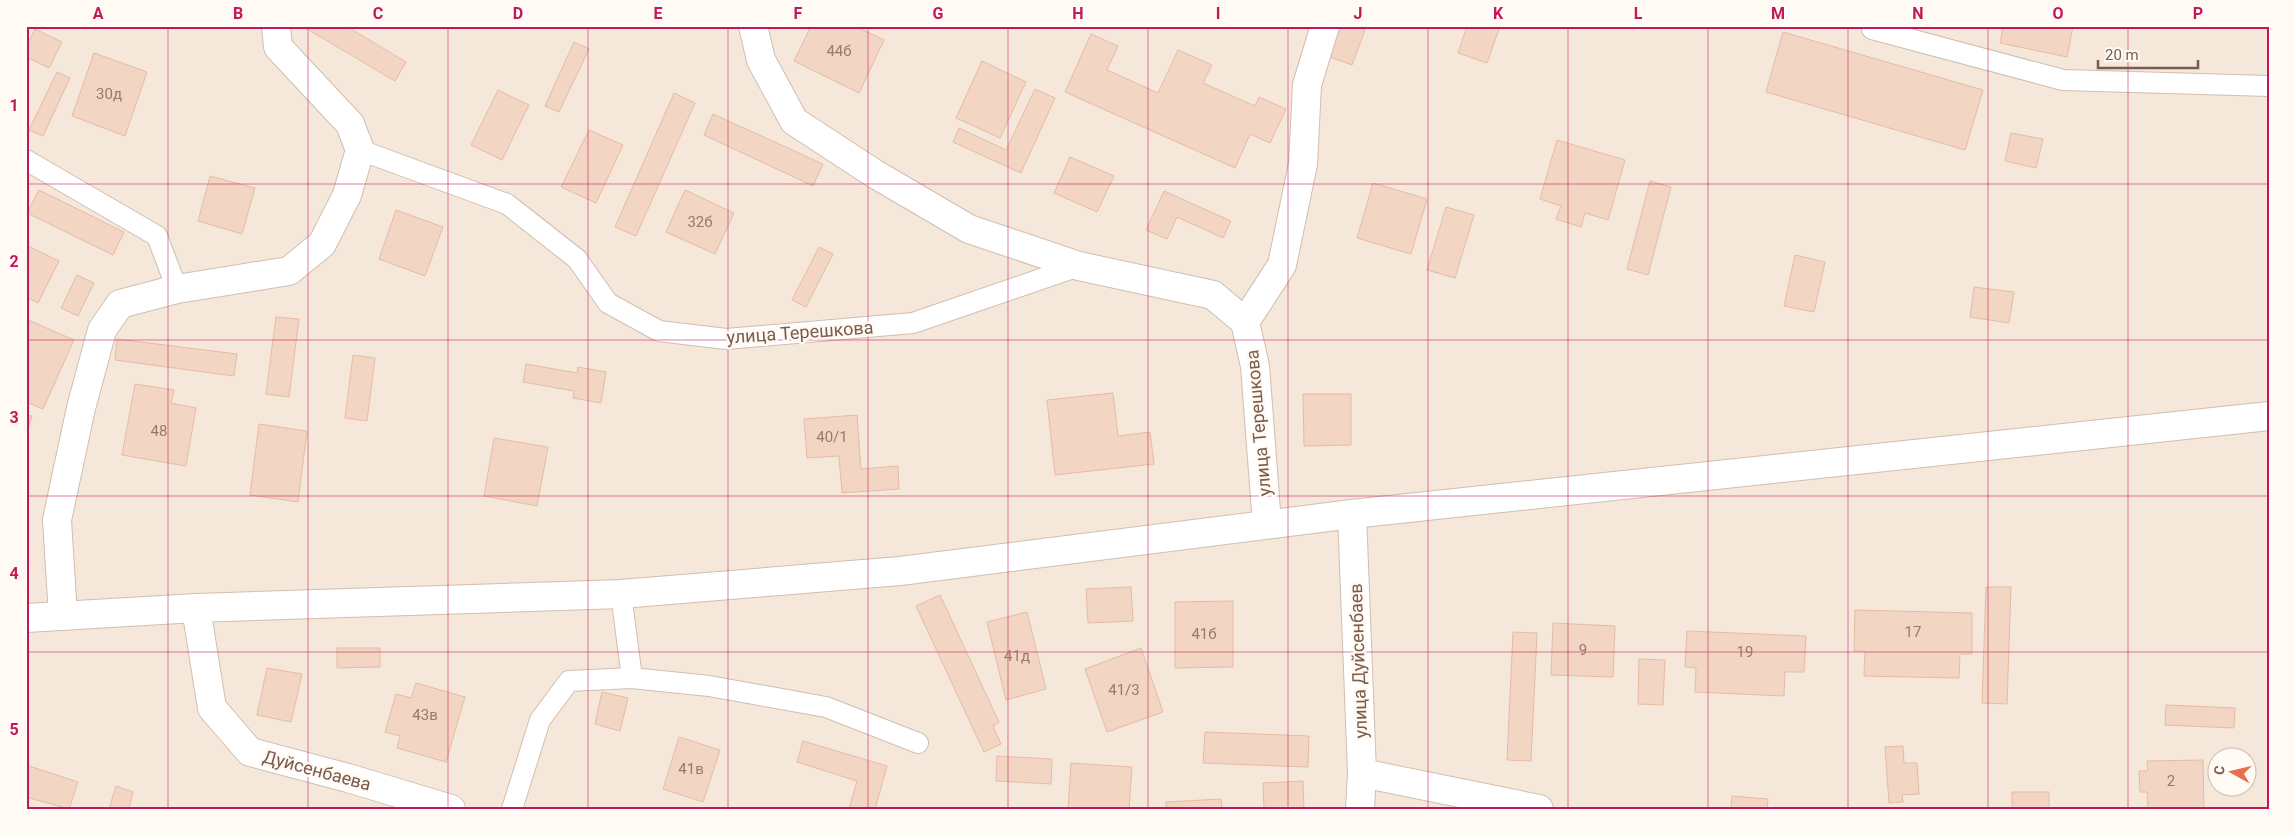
<svg xmlns="http://www.w3.org/2000/svg" width="2295" height="835" font-family="Roboto,sans-serif">
<rect width="100%" height="100%" fill="#fdf6ec"/>
<!-- residential -->
<path fill="#f5e8da" fill-rule="evenodd" d="M26,26H2269V809H26ZM2218,758H2248V788H2218Z"/>
<!-- building -->
<g fill="#f3d5c3" stroke="#e6bba3">
<path d="M302,26H346L406,62L395,81Z"/>
<path d="M811,26H855L884,40L859,93L794,61Z"/>
<path d="M1338,26H1354L1365,30L1352,65L1327,56Z"/>
<path d="M1467,26H1500L1487,63L1458,53Z"/>
<path d="M2003,26H2073L2067,57L2000,43Z"/>
<path d="M35,29L62,42L49,68L26,57V47Z"/>
<path d="M1783,32L1983,90L1965,150L1766,92Z"/>
<path d="M1091,34L1118,46L1107,70L1158,93L1178,50L1212,65L1203,83L1255,106L1259,97L1286,109L1270,143L1250,134L1235,168L1065,92Z"/>
<path d="M574,42L589,49L559,112L545,106Z"/>
<path d="M94,53L147,72L125,136L72,116Z"/>
<path d="M982,61L1026,82L1000,138L956,118Z"/>
<path d="M57,72L70,78L43,136L29,130Z"/>
<path d="M1035,89L1055,98L1021,173L953,142L959,128L1006,150Z"/>
<path d="M498,90L529,105L502,160L471,145Z"/>
<path d="M674,93L695,103L636,236L615,227Z"/>
<path d="M713,114L823,164L813,186L704,135Z"/>
<path d="M589,130L623,145L596,203L561,187Z"/>
<path d="M2011,133L2043,139L2036,168L2005,161Z"/>
<path d="M1557,140L1625,160L1608,220L1585,213L1581,227L1556,219L1561,206L1540,199Z"/>
<path d="M1070,157L1114,176L1097,212L1054,193Z"/>
<path d="M210,176L255,188L242,234L198,221Z"/>
<path d="M1650,181L1671,187L1648,275L1627,269Z"/>
<path d="M1373,183L1427,199L1411,254L1357,238Z"/>
<path d="M39,190L124,232L113,255L27,213Z"/>
<path d="M685,190L734,213L715,254L666,232Z"/>
<path d="M1164,191L1231,221L1223,238L1177,217L1167,239L1146,230Z"/>
<path d="M1446,207L1474,215L1455,278L1427,270Z"/>
<path d="M396,210L443,227L425,276L379,259Z"/>
<path d="M26,245L59,261L38,303L26,297Z"/>
<path d="M819,247L833,254L806,307L792,300Z"/>
<path d="M1795,255L1825,262L1814,312L1784,306Z"/>
<path d="M77,275L94,283L78,316L61,308Z"/>
<path d="M1974,287L2014,292L2009,323L1970,317Z"/>
<path d="M276,317L299,319L289,397L266,394Z"/>
<path d="M26,319L74,340L43,409L26,402Z"/>
<path d="M117,339L237,354L234,376L115,360Z"/>
<path d="M353,355L375,358L367,421L345,418Z"/>
<path d="M526,364L577,373L578,367L606,372L601,403L573,398L574,391L523,382Z"/>
<path d="M135,384L174,390L171,403L196,408L186,466L122,455Z"/>
<path d="M1113,393L1118,436L1150,432L1154,464L1055,475L1047,400Z"/>
<path d="M1303,394H1351V445L1304,446Z"/>
<path d="M26,414L32,416L26,435Z"/>
<path d="M857,415L861,469L898,466L899,489L842,493L839,456L807,458L804,419Z"/>
<path d="M259,424L307,431L298,502L250,495Z"/>
<path d="M494,438L548,447L537,506L484,496Z"/>
<path d="M1131,587L1133,621L1088,623L1086,589Z"/>
<path d="M1986,587H2011L2007,704L1982,703Z"/>
<path d="M940,595L999,722L993,726L1001,744L984,752L916,606Z"/>
<path d="M1233,601V667L1175,668V602Z"/>
<path d="M1855,610L1972,613V654H1960L1959,678L1864,676L1865,651H1854Z"/>
<path d="M1027,612L1046,689L1006,700L987,622Z"/>
<path d="M1553,623L1615,626L1613,677L1551,675Z"/>
<path d="M1687,631L1806,636L1804,672H1785L1784,696L1695,692L1696,668L1685,667Z"/>
<path d="M1513,632L1537,633L1531,761L1507,760Z"/>
<path d="M337,648H380V667L337,668Z"/>
<path d="M1141,648L1163,712L1107,732L1085,669Z"/>
<path d="M1639,659L1665,660L1663,705L1638,704Z"/>
<path d="M267,668L302,674L291,722L257,715Z"/>
<path d="M416,683L465,697L446,762L397,748L400,736L385,732L396,694L411,698Z"/>
<path d="M602,692L628,698L620,731L595,724Z"/>
<path d="M2166,705L2235,708L2234,728L2165,725Z"/>
<path d="M1205,732L1309,736L1308,767L1203,763Z"/>
<path d="M679,737L720,750L703,802L663,789Z"/>
<path d="M803,741L887,766L875,809H849L857,781L797,762Z"/>
<path d="M1903,746L1904,763H1917L1919,794L1902,795L1903,802L1889,803L1885,747Z"/>
<path d="M997,756L1052,759L1051,784L996,781Z"/>
<path d="M2203,760L2204,809H2148L2147,792H2140L2139,771H2148L2147,761Z"/>
<path d="M1071,763L1132,767L1129,809H1068Z"/>
<path d="M26,765L78,782L69,809L26,797Z"/>
<path d="M1303,781L1304,809H1264L1263,783Z"/>
<path d="M116,786L133,792L129,809H109Z"/>
<rect x="2012" y="792" width="37" height="17"/>
<path d="M1732,796L1768,799L1767,809H1731Z"/>
<path d="M1221,799L1222,809H1166V802Z"/>
</g>
<g fill="none" stroke-linecap="round" stroke-linejoin="round">
<!-- service casing -->
<g stroke="#d1beb0" stroke-width="22">
<g id="service">
<path d="M1872,29L2063,80L2269,86"/>
<path d="M360,150L507,204L577,259L608,303L659,331L726,339L913,323L1079,266"/>
<path d="M26,160L157,236L177,289"/>
<path d="M621,594L632,678"/>
<path d="M512,809L540,720L569,681L632,678L709,686L826,707L918,743"/>
</g>
</g>
<!-- minor casing -->
<g stroke="#d1beb0" stroke-width="30">
<g id="minor">
<path d="M753,26L761,60L794,121L875,174L969,229L1079,266L1213,295L1245,322L1255,366L1267,524"/>
<path d="M1245,322L1282,265L1303,164L1307,85L1325,26"/>
<path d="M1352,514L1362,773L1360,809"/>
<path d="M196,608L212,708L250,752L348,778L451,809"/>
<path d="M63,616L57,520L81,408L102,330L120,304L177,289L289,271L322,244L347,195L360,150L350,124L278,47L276,26"/>
<path d="M1362,773L1539,809"/>
</g>
</g>
<!-- tertiary casing -->
<g stroke="#d1beb0" stroke-width="30">
<path id="tertiary" d="M26,618L196,608L621,594L900,571L1352,514L2269,416"/>
</g>
<!-- service -->
<use href="#service" stroke="#fff" stroke-width="20"/>
<!-- minor -->
<use href="#minor" stroke="#fff" stroke-width="28"/>
<!-- tertiary -->
<use href="#tertiary" stroke="#fff" stroke-width="28"/>
</g>
<!-- grid -->
<path fill="none" stroke="#c2185b" stroke-width="1" stroke-opacity="0.55" d="M168,26V809M308,26V809M448,26V809M588,26V809M728,26V809M868,26V809M1008,26V809M1148,26V809M1288,26V809M1428,26V809M1568,26V809M1708,26V809M1848,26V809M1988,26V809M2128,26V809M26,184H2269M26,340H2269M26,496H2269M26,652H2269"/>
<g text-anchor="middle" dominant-baseline="central" stroke-width="5" stroke-linejoin="round" paint-order="stroke">
<!-- number labels -->
<g font-size="15" fill="#987a6a">
<text x="839" y="51">44б</text>
<text x="109" y="94">30д</text>
<text x="700" y="222">32б</text>
<text x="159" y="431">48</text>
<text x="832" y="437">40/1</text>
<text x="1913" y="632">17</text>
<text x="1204" y="634">41б</text>
<text x="1583" y="650">9</text>
<text x="1745" y="652">19</text>
<text x="1017" y="656">41д</text>
<text x="1124" y="690">41/3</text>
<text x="425" y="715">43в</text>
<text x="691" y="769">41в</text>
<text x="2171" y="781">2</text>
</g>
<!-- street labels -->
<g font-size="18" fill="#7a5c4d" stroke="#fffaf3">
<text transform="translate(800 332) rotate(-4)">улица Терешкова</text>
<text transform="translate(1258 423) rotate(-95)">улица Терешкова</text>
<text transform="translate(1358 661) rotate(-92)">улица Дуйсенбаев</text>
<text transform="translate(317 770) rotate(15)">Дуйсенбаева</text>
</g>
</g>
<!-- border -->
<rect width="2295" height="835" fill="none" stroke="#fffaf3" stroke-width="55"/>
<!-- north arrow -->
<g transform="translate(2232 772) rotate(278)"><circle r="24" fill="#fffaf3" stroke="#cabbb1"/>
<path d="M0-4L9 19L0 12L-9 19Z" fill="#e76f51"/>
<text y="-8" font-size="14" font-weight="bold" text-anchor="middle" fill="#7a5c4d">С</text>
</g>
<!-- scale -->
<path d="M2098 60v8h100v-8" fill="none" stroke="#7a5c4d" stroke-width="2.5"/>
<text x="2105" y="60" font-size="15" fill="#7a5c4d" stroke="#fffaf3" stroke-width="4" paint-order="stroke">20 m</text>
<rect x="28" y="28" width="2240" height="780" fill="none" stroke="#c2185b" stroke-width="2"/>
<g font-size="16" text-anchor="middle" font-weight="bold" fill="#c2185b">
<text x="98" y="19">A</text>
<text x="238" y="19">B</text>
<text x="378" y="19">C</text>
<text x="518" y="19">D</text>
<text x="658" y="19">E</text>
<text x="798" y="19">F</text>
<text x="938" y="19">G</text>
<text x="1078" y="19">H</text>
<text x="1218" y="19">I</text>
<text x="1358" y="19">J</text>
<text x="1498" y="19">K</text>
<text x="1638" y="19">L</text>
<text x="1778" y="19">M</text>
<text x="1918" y="19">N</text>
<text x="2058" y="19">O</text>
<text x="2198" y="19">P</text>
<text x="14" y="111">1</text>
<text x="14" y="267">2</text>
<text x="14" y="423">3</text>
<text x="14" y="579">4</text>
<text x="14" y="735">5</text>
</g>
</svg>
